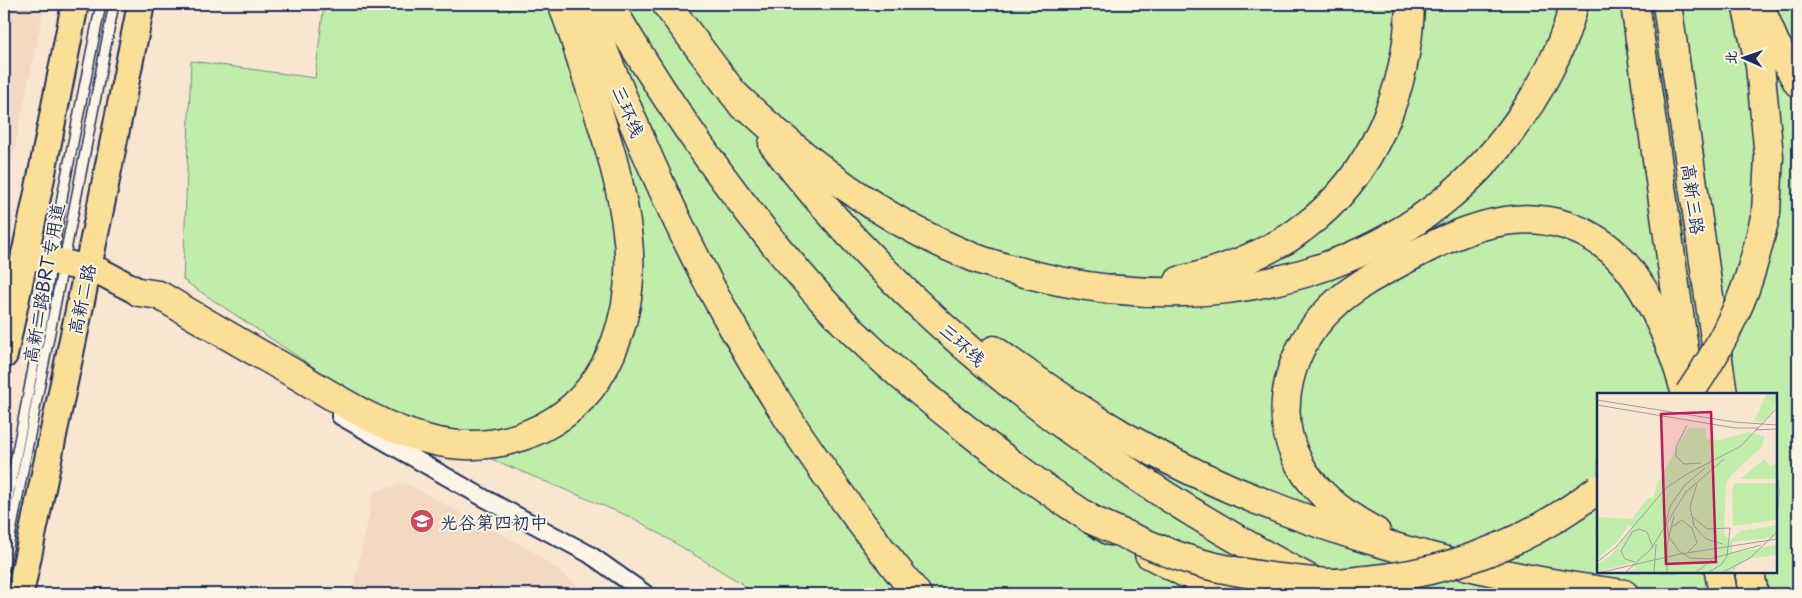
<svg xmlns="http://www.w3.org/2000/svg" width="1802" height="598" font-family="'Playpen Sans','LXGW WenKai TC',sans-serif">
<rect width="100%" height="100%" fill="#f9e6d1"/>
<filter id="ink" filterUnits="userSpaceOnUse"><feTurbulence type="fractalNoise" baseFrequency=".02" numOctaves="2"/><feDisplacementMap in="SourceGraphic" scale="10" xChannelSelector="R" yChannelSelector="G"/><feConvolveMatrix kernelMatrix="1 2 1 2 8 2 1 2 1" color-interpolation-filters="sRGB"/></filter>
<g filter="url(#ink)">
<!-- built -->
<g fill="#f3d9c1">
<path d="M4,4H45L4,197Z"/>
<path d="M405,483L531,550L589,594H352L374,492Z"/>
</g>
<!-- green -->
<path fill="#c1edab" stroke="#6e8e84" fill-rule="evenodd" d="M324,4H1798V594H752L741,583L635,519L384,414L183,280L191,61L315,78ZM1598,394H1776V572H1598Z"/>
<g fill="none" stroke-linecap="round" stroke-linejoin="round">
<!-- lane casing -->
<g stroke="#1b2f5e" stroke-width="12">
<g id="lane">
<path d="M4,519L42,322L63,192L101,4"/>
<path d="M4,568L114,4"/>
</g>
</g>
<!-- street casing -->
<g stroke="#1b2f5e" stroke-width="20">
<path id="street" d="M340,416L484,498L589,554L646,594"/>
</g>
<!-- primary casing -->
<g stroke="#1b2f5e" stroke-width="30">
<g id="primary">
<path d="M25,254L101,272L139,292"/>
<path d="M4,355L40,183L75,4"/>
<path d="M20,594L102,200L141,4"/>
</g>
</g>
<!-- highway casing -->
<g stroke="#1b2f5e" stroke-width="31">
<g id="highway">
<path d="M585,4C627,110 671,217 727,317C781,414 847,509 917,594"/>
<path d="M609,4C658,89 714,170 776,246C804,279 832,313 865,343C901,378 941,409 980,440C1022,472 1065,504 1110,531"/>
<path d="M666,4L743,106"/>
<path d="M1635,4L1685,356"/>
<path d="M1667,4L1723,394"/>
<path d="M1746,4L1760,66L1769,156L1766,213"/>
<path d="M1759,4L1775,43L1798,83"/>
<path d="M733,93C804,160 883,222 975,258C1002,268 1031,275 1059,281C1224,315 1400,274 1507,136C1537,97 1562,52 1574,4"/>
<path d="M773,144C917,330 1107,473 1315,582"/>
<path d="M1179,281C1215,273 1249,260 1282,242C1290,238 1297,232 1304,227C1373,176 1408,89 1410,4"/>
<path d="M139,292L159,295C206,323 254,351 302,378C342,402 384,429 430,440C473,451 517,444 554,421C613,384 635,307 628,240C623,187 606,135 589,84C580,57 573,30 562,4"/>
<path d="M994,350C1036,381 1081,411 1126,437C1276,522 1454,572 1624,594"/>
<path d="M1376,532C1348,517 1316,494 1300,465C1270,413 1290,346 1332,307C1353,286 1382,272 1408,258C1472,224 1537,198 1603,244C1645,273 1673,347 1686,394"/>
<path d="M1149,554L1225,594"/>
<path d="M1719,572L1723,594"/>
<path d="M1750,572L1754,594"/>
</g>
</g>
<!-- lane -->
<use href="#lane" stroke="#fcf5e5" stroke-width="9"/>
<!-- street -->
<use href="#street" stroke="#fcf5e5" stroke-width="16"/>
<!-- primary -->
<use href="#primary" stroke="#fbdf96" stroke-width="26"/>
<!-- highway -->
<use href="#highway" stroke="#fbdf96" stroke-width="28"/>
<!-- highway-bridge casing -->
<g stroke="#1b2f5e" stroke-width="31" stroke-linecap="butt">
<g id="highway-bridge">
<path d="M1689,394C1707,368 1722,342 1735,313C1750,282 1758,247 1766,213"/>
<path d="M1090,519C1121,533 1151,547 1184,558C1210,567 1237,572 1265,576C1287,579 1310,582 1332,583C1343,583 1355,581 1366,580C1452,573 1530,541 1598,489"/>
</g>
</g>
<!-- highway-bridge -->
<use href="#highway-bridge" stroke="#fbdf96" stroke-width="28"/>
</g>
</g>
<!-- icons -->
<defs>
<g id="school-disc" transform="scale(1.25)"><circle r="9.5" fill="#d1495b" stroke="#fcf5e5"/><path d="M0-5L7-2L0 1L-7-2ZM-4 1L0 2.5L4 1V4Q0 6-4 4Z" fill="#fff"/></g>
</defs>
<g fill-rule="evenodd">
<use href="#school-disc" x="422" y="521"/>
</g>
<g text-anchor="middle" dominant-baseline="central" stroke-width="4" stroke-linejoin="round" paint-order="stroke">
<!-- street labels -->
<g font-size="18" fill="#1b2f5e" stroke="#fcf5e5">
<text transform="translate(629 111) rotate(67)">三环线</text>
<text transform="translate(1694 199) rotate(82)">高新三路</text>
<text transform="translate(43 283) rotate(-80)">高新二路BRT专用道</text>
<text transform="translate(81 299) rotate(-78)">高新二路</text>
<text transform="translate(963 344) rotate(42)">三环线</text>
</g>
<!-- poi labels -->
<g font-size="18" fill="#1b2f5e" stroke="#fcf5e5" text-anchor="start">
<text x="440" y="521">光谷第四初中</text>
</g>
</g>
<!-- overview -->
<g transform="translate(1597 393)">
<rect width="180" height="180" fill="#f9e6d1"/>
<path d="M170,0H180V10L172,24L164,29L157,28ZM91,35H109V46L123,47L151,39L167,43L166,53L135,81L129,90L127,140L132,148L144,138L180,132V144L135,149V160L180,152V162L148,166L134,180H27L39,176L34,170L0,179V171L14,162L36,135L32,132L21,148L0,166V124L35,126L50,106L57,104L60,91ZM168,66L173,73L180,70V86H143ZM138,90H180V127L136,133L135,97Z" fill="#c1edab"/>
<path fill="none" stroke="#a09da3" stroke-width="1" d="M0,7L137,29L180,32M0,12L138,35H162M90,32L79,54V63L87,71L104,70M158,37L180,36M100,91L93,114L97,133L109,146L126,151M74,111L69,128L72,144L82,158L93,165L113,166L164,152M73,113L88,92L108,75M96,124L110,136L133,135L130,163L124,172L110,180M75,134L85,127L95,135L100,150L91,159M0,169L19,154L69,95L90,81L144,53L180,15M38,169L28,166L24,158L35,139L42,136L50,139L56,155M1,180L83,161L180,146M22,180H42M28,180L54,156L89,99L127,66M57,180L59,151M70,180V152L77,123M98,180L115,167M124,180L153,165L180,139"/>
<path fill="#c2185b" fill-opacity="0.15" stroke="#c2185b" stroke-width="2.5" d="M114,19L119,169L69,171L64,21Z"/>
<rect width="180" height="180" fill="none" stroke="#1b2f5e" stroke-width="2.5"/>
</g>
<!-- margin -->
<rect width="1802" height="598" fill="none" stroke="#fcf5e5" stroke-width="20"/>
<rect x="10" y="10" width="1782" height="578" fill="none" stroke="#1b2f5e" stroke-width="2" filter="url(#ink)"/>
<!-- north arrow -->
<g transform="translate(1744 58) rotate(272)" stroke="#fcf5e5" stroke-width="4" paint-order="stroke">
<path d="M0-4L9 19L0 12L-9 19Z" fill="#1b2f5e"/>
<text y="-8" font-size="14" font-weight="bold" text-anchor="middle" fill="#1b2f5e">北</text>
</g>
</svg>
